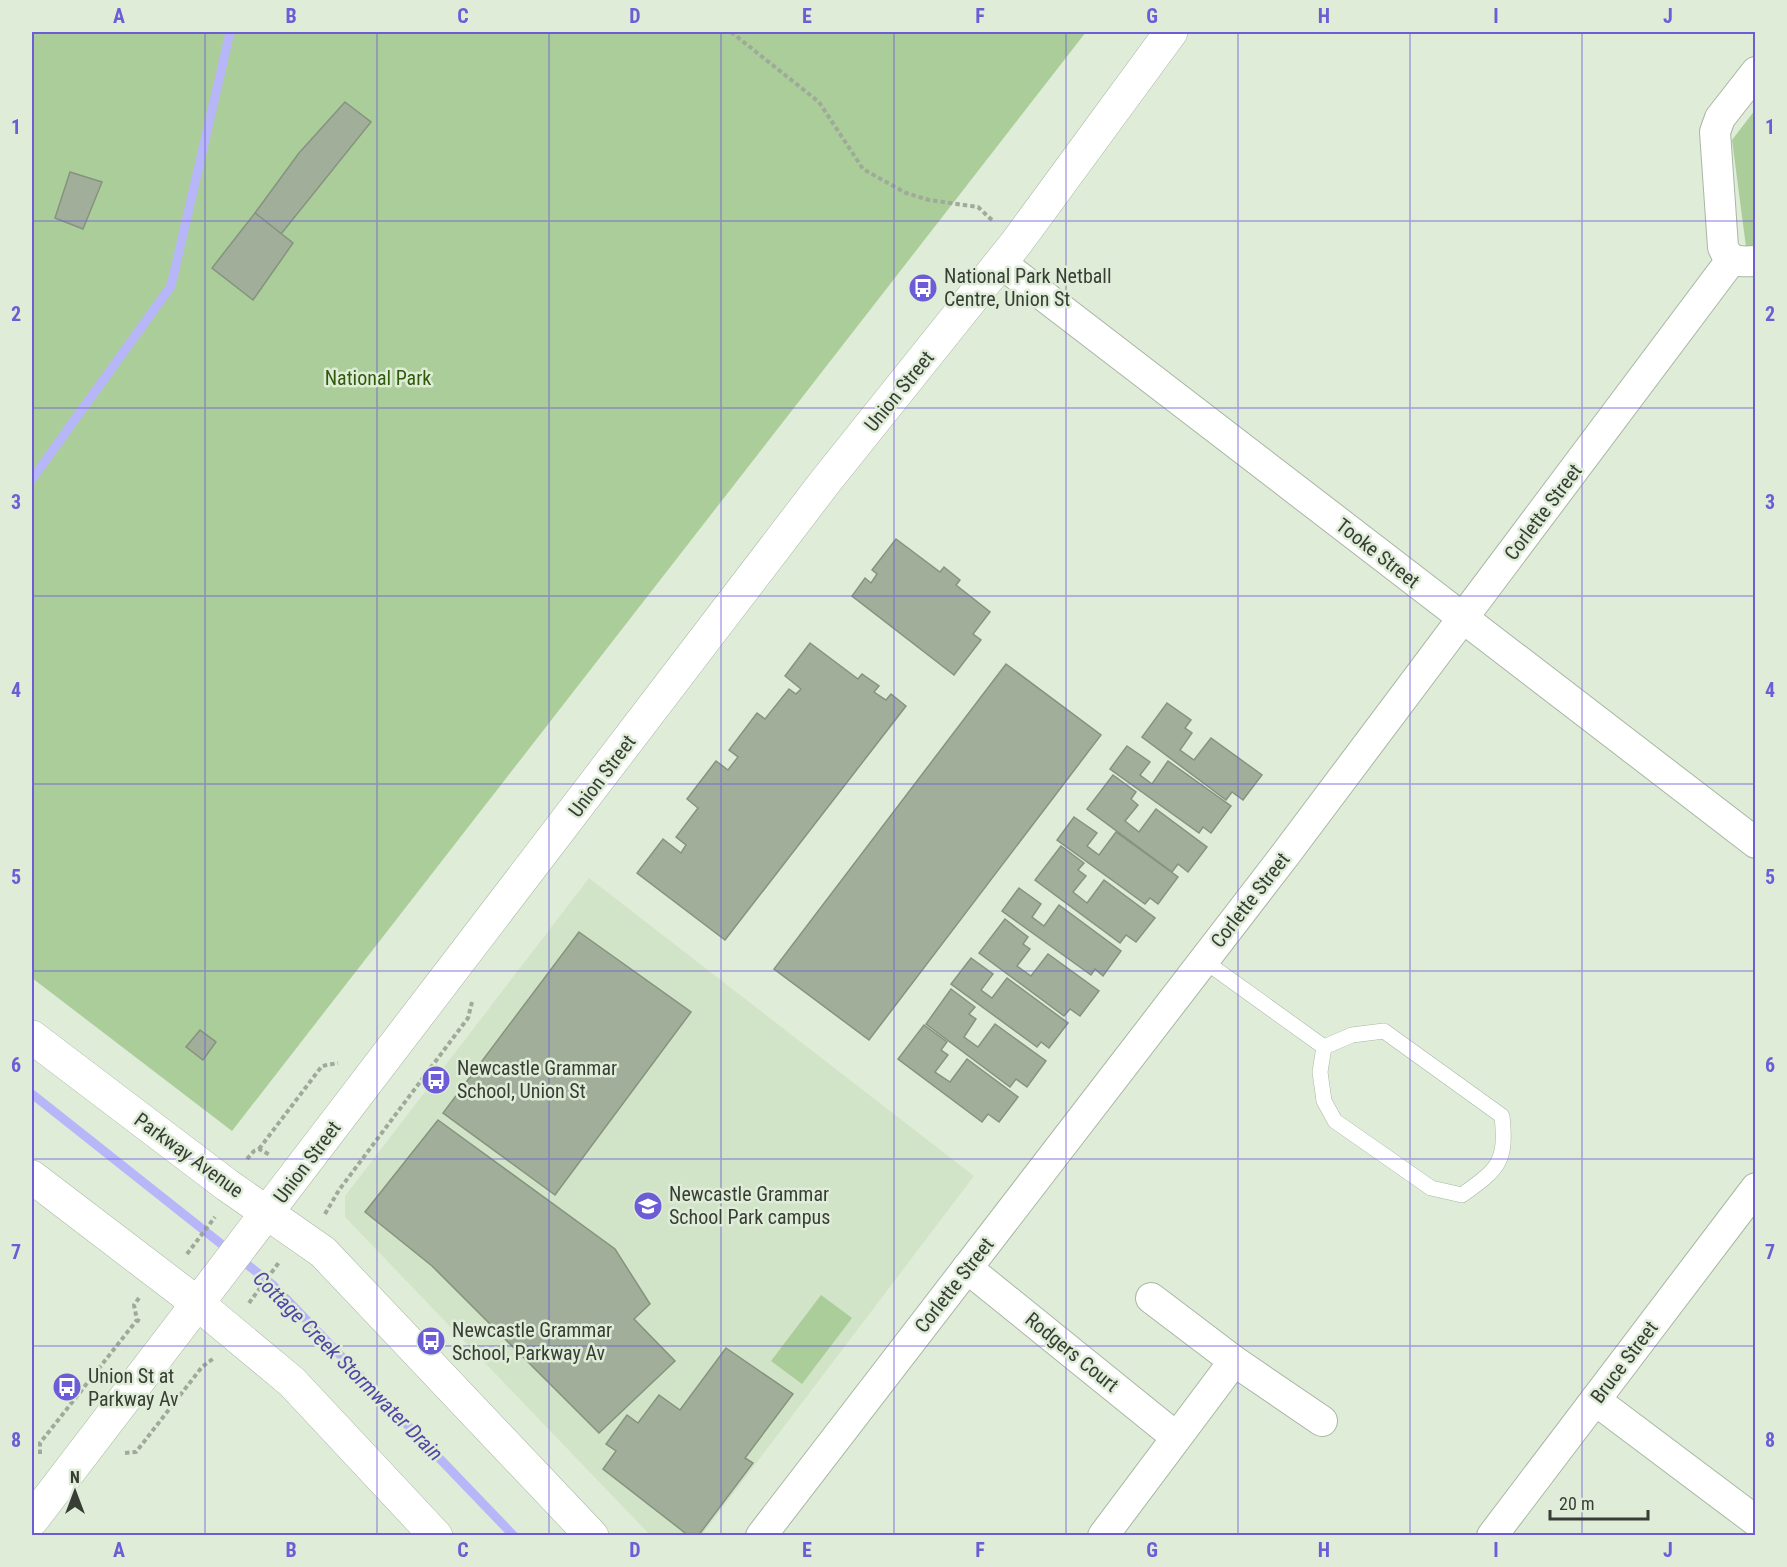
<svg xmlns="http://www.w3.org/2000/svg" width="1787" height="1567" font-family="'Roboto Condensed',sans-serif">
<rect width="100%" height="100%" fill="#dfedd8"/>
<!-- built -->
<path fill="#d1e4c8" d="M589,878L974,1176L701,1536L650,1535L345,1217V1196Z"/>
<!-- green -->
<g fill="#abcd9a">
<path d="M32,32H1086L232,1131L32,978Z"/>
<path d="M1755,110V246L1746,247L1732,140Z"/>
<path d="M821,1295L852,1318L802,1384L771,1361Z"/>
</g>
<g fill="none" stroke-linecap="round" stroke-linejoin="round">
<!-- stream -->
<g stroke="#b7b6f9" stroke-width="9">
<path d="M32,479L171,286L230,32"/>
<path d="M32,1094L273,1285L514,1536"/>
</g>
</g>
<!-- building -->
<g fill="#a1af9a" stroke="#85937f" stroke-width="1.5">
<path d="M345,102L371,122L281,234L255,213L299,153Z"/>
<path d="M70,172L102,182L83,229L55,218Z"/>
<path d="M255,213L293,243L253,300L212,268Z"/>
<path d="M896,539L940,572L944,567L960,580L956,585L990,612L973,634L981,640L954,675L852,596L865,578L871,583L877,574L872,570Z"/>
<path d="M810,643L858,679L862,674L879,686L874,692L886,700L891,694L906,706L725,940L637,873L663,839L681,853L686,845L676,837L698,808L687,799L716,761L728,770L738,757L729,750L757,713L765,719L789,689L796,694L801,689L785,676Z"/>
<path d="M1006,664L1101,735L869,1040L774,969Z"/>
<path d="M1167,703L1191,720L1185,728L1192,733L1180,750L1194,760L1211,738L1262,775L1243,800L1232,792L1226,800L1142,737Z"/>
<path d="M1127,746L1150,762L1140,775L1152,784L1168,761L1231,806L1211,833L1203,827L1199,833L1110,769Z"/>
<path d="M1113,775L1136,792L1131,799L1138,805L1125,821L1139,832L1156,809L1207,847L1188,872L1178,864L1172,872L1087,809Z"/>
<path d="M1074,817L1097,833L1087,846L1099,855L1116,832L1178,877L1158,904L1150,898L1145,904L1057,840Z"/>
<path d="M1061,846L1084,863L1078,870L1086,876L1073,892L1087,903L1104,880L1155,918L1136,942L1126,935L1120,943L1035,880Z"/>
<path d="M1019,888L1041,904L1032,917L1044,926L1059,905L1121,951L1103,976L1095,969L1091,975L1002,911Z"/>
<path d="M1005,919L1028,937L1023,944L1030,949L1017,966L1031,976L1048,954L1099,991L1080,1016L1070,1009L1064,1016L979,953Z"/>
<path d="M579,932L691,1012L555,1195L443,1113Z"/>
<path d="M971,958L993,974L981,990L992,998L1007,978L1068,1023L1049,1048L1041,1042L1037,1047L951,984Z"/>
<path d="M951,989L975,1007L969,1014L976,1019L964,1037L978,1047L995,1024L1046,1061L1027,1087L1016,1079L1010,1087L926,1024Z"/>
<path d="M924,1025L947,1042L941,1050L948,1055L935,1072L950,1082L967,1059L1018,1097L999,1122L988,1114L982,1122L898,1059Z"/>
<path d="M200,1030L216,1042L203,1060L186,1047Z"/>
<path d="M438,1120L615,1249L650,1304L634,1319L675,1361L599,1433L432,1266L365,1212Z"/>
<path d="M726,1348L793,1394L745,1458L753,1463L698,1536H689L603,1469L616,1451L606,1444L627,1415L638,1423L659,1395L680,1410Z"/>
</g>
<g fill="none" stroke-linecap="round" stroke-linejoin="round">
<!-- service casing -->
<g stroke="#a8b6a2" stroke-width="16">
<path id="service" d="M1203,960L1324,1047L1352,1035L1384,1031L1502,1116C1507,1163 1498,1169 1462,1195L1431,1188L1335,1121L1324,1101L1320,1072L1324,1047"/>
</g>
<!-- minor casing -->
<g stroke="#a8b6a2" stroke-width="32">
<g id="minor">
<path d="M1756,72L1720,118L1715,132L1723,247C1729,263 1741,262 1756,261"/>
<path d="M1001,263L1756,843"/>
<path d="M967,1268L1176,1437"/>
<path d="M1151,1298L1234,1361L1322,1421"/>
<path d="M1595,1400L1756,1521"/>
<path d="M761,1536L1285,855L1732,259"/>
<path d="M1103,1536L1234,1361"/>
<path d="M1492,1536L1756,1188"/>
</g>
</g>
<!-- secondary casing -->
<g stroke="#a8b6a2" stroke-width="34">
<g id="secondary">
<path d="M32,1037L227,1185L323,1252L592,1536"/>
<path d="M32,1177L197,1303L292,1382L436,1536"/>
<path d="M32,1520L825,482L1017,242L1171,32"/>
</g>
</g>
<!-- path -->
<g stroke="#9faa99" stroke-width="4" stroke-dasharray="4.5 3" stroke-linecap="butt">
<path d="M731,32L819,102L863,169L906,193L929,200L978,207L994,222"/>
<path d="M259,1149L322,1066L338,1063"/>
<path d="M247,1159L254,1151L259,1149L270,1155"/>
<path d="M325,1214L339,1190L468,1018L472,1002"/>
<path d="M187,1254L215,1217"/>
<path d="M139,1298L134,1305L137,1320L141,1322"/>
<path d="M249,1303L280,1261"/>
<path d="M125,1453L136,1452L202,1367L214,1358"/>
<path d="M40,1454V1443L137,1320"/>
</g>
<!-- service -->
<use href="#service" stroke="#fff" stroke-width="15"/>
<!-- minor -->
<use href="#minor" stroke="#fff" stroke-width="30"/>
<!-- secondary -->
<use href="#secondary" stroke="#fff" stroke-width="33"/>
</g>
<!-- grid -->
<path fill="none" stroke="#6c5cd6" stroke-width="1.5" stroke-opacity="0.55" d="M205,32V1536M377,32V1536M549,32V1536M721,32V1536M894,32V1536M1066,32V1536M1238,32V1536M1410,32V1536M1582,32V1536M32,221H1756M32,408H1756M32,596H1756M32,784H1756M32,971H1756M32,1159H1756M32,1346H1756"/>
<!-- icons -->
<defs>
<g id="bus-disc" transform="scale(1.5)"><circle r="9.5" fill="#6c5cd6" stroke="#dfedd8"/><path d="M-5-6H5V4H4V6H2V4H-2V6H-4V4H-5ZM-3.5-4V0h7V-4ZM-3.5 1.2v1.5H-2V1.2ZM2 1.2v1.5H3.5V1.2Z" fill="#fff"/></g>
<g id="school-disc" transform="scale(1.5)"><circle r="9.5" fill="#6c5cd6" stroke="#dfedd8"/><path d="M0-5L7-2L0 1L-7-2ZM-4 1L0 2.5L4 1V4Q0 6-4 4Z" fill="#fff"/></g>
</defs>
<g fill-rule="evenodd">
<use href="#bus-disc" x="923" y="288"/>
<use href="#bus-disc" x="436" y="1080"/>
<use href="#school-disc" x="648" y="1206"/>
<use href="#bus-disc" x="431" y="1341"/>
<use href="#bus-disc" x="67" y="1387"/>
</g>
<g text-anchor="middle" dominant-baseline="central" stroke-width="5" stroke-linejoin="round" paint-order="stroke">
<!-- poi labels -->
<g font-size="20" fill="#383e35" stroke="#dfedd8" text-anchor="start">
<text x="944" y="276">National Park Netball<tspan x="944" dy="23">Centre, Union St</tspan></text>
<text x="457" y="1068">Newcastle Grammar<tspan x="457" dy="23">School, Union St</tspan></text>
<text x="669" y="1194">Newcastle Grammar<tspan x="669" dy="23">School Park campus</tspan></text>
<text x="452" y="1330">Newcastle Grammar<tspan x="452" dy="23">School, Parkway Av</tspan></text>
<text x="88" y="1376">Union St at<tspan x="88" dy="23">Parkway Av</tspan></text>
</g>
<!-- park labels -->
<g font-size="20" fill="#305c0a" stroke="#dfedd8">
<text x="378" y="378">National Park</text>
</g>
<!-- street labels -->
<g font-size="20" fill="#383e35" stroke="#dfedd8">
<text transform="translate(899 391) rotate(-51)">Union Street</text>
<text transform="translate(1543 512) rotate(-53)">Corlette Street</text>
<text transform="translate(1378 553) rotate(38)">Tooke Street</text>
<text transform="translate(602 776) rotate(-53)">Union Street</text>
<text transform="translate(1250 900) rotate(-52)">Corlette Street</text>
<text transform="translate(189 1155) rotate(36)">Parkway Avenue</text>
<text transform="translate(307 1162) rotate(-53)">Union Street</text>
<text transform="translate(954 1285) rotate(-52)">Corlette Street</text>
<text transform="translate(1072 1352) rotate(39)">Rodgers Court</text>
<text transform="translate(1624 1362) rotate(-53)">Bruce Street</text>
</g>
<!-- water labels -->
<g font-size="21" font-style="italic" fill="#5245a5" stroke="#dfedd8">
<text transform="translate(348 1366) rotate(45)">Cottage Creek Stormwater Drain</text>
</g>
</g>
<!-- border -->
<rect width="1787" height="1567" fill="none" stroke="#dfedd8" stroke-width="66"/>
<!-- north arrow -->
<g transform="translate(75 1492)" stroke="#dfedd8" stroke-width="4.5" paint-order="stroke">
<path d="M0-4.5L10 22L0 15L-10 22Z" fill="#383e35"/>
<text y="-9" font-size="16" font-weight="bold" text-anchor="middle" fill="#383e35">N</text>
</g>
<!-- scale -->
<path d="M1550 1510v9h98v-9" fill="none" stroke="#383e35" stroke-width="3"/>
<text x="1559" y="1510" font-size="18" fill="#383e35" stroke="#dfedd8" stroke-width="4.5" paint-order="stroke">20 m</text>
<rect x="33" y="33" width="1721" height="1501" fill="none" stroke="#6c5cd6" stroke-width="2"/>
<g font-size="20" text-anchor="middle" font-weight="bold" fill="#6c5cd6">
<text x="119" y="23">A</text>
<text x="291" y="23">B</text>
<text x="463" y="23">C</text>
<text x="635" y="23">D</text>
<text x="807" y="23">E</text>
<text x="980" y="23">F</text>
<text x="1152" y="23">G</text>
<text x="1324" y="23">H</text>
<text x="1496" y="23">I</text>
<text x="1668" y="23">J</text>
<text x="16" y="134">1</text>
<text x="1770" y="134">1</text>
<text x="16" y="321">2</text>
<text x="1770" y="321">2</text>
<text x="16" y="509">3</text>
<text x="1770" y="509">3</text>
<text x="16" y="697">4</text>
<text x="1770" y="697">4</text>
<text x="16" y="884">5</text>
<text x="1770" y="884">5</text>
<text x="16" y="1072">6</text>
<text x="1770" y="1072">6</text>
<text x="16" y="1259">7</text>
<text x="1770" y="1259">7</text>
<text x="16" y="1447">8</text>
<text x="1770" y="1447">8</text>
<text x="119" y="1557">A</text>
<text x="291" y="1557">B</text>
<text x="463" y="1557">C</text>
<text x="635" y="1557">D</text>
<text x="807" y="1557">E</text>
<text x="980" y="1557">F</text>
<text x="1152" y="1557">G</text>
<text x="1324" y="1557">H</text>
<text x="1496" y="1557">I</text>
<text x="1668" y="1557">J</text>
</g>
</svg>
